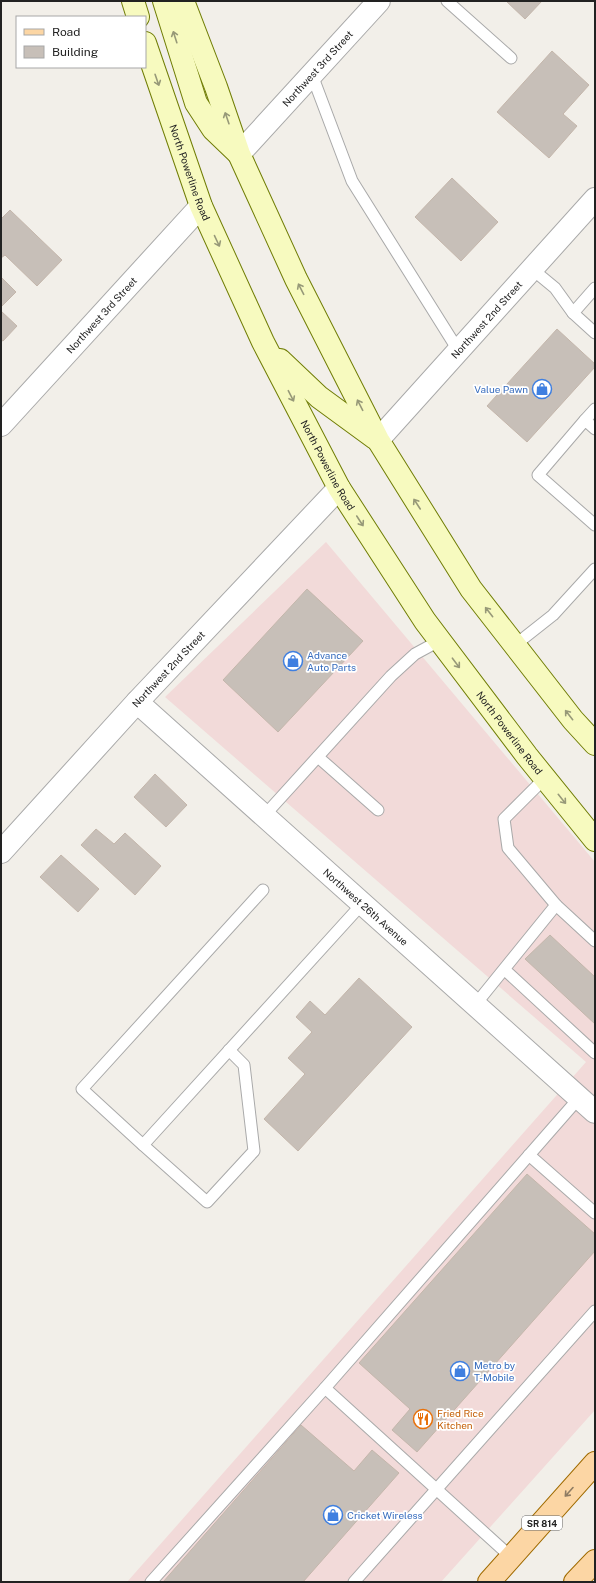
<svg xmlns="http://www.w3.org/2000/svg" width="596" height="1583" font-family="'Public Sans',sans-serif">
<rect width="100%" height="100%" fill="#f2efe9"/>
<!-- commercial -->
<path fill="#f2dad9" d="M326,542L595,862V1410L441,1582H127L586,1062L165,697Z"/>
<!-- building -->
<g fill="#c7bfb8" stroke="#c4b6ab">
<path d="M506,1H542L525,19Z"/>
<path d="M552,51L589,85L563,114L577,126L549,158L497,112Z"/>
<path d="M452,178L498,222L461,261L415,217Z"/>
<path d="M10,210L62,260L37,286L5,255L1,258V219Z"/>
<path d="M1,277L16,292L1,307Z"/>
<path d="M1,311L17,326L3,341L1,340Z"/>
<path d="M557,329L595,364V367L527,442L487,406Z"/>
<path d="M307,589L363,641L278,732L223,680Z"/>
<path d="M155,774L187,805L166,827L134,797Z"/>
<path d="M96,829L114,844L125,833L161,866L135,895L81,845Z"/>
<path d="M61,855L99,889L78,912L40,877Z"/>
<path d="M550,935L595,977V1024L525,959Z"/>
<path d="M359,978L412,1027L298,1151L264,1119L305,1074L288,1058L312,1032L296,1017L310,1001L325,1015Z"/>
<path d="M527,1174L595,1234V1251L417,1452L392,1430L410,1409L359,1363Z"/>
<path d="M301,1425L354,1471L372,1450L399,1473L303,1582H163Z"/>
</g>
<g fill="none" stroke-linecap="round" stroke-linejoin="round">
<!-- lane casing -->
<g stroke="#a9a9a9" stroke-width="13">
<g id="lane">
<path d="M447,1L511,58"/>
<path d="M312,75L352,181L458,350"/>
<path d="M532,269L555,288L573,313"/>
<path d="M595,288L573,313L595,333"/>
<path d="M585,420L595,409"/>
<path d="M595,429L585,420L538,475L595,525"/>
<path d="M515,645L553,615L595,569"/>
<path d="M318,757L378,810"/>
<path d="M264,816L391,676L415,654L439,641"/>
<path d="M263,890L82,1089L143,1145L362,904"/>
<path d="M556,905L595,941"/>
<path d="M505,970L595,1053"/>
<path d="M475,1005L556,905L508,848L504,819L545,778"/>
<path d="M143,1145L207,1202L254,1151L244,1065L229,1050"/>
<path d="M529,1155L595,1213"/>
<path d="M325,1388L511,1557"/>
<path d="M151,1582L325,1388L579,1098"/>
<path d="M354,1582L595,1311"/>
</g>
</g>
<!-- street casing -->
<g stroke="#a9a9a9" stroke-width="24">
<g id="street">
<path id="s1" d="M239,154L379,1"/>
<path id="s2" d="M1,425L201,206"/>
<path id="s3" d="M378,440L595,199"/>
<path id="s4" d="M137,702L595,1112"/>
<path id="s5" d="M1,852L137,702L339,488"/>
</g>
</g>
<!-- secondary casing -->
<g stroke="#707d05" stroke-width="24">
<g id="secondary">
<path d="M133,1L138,17"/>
<path d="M164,1L196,103L213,129L237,152"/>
<path d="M183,1L216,87L239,154L296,279L378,440L471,589L573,720L595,744"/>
<path id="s6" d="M145,43L201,206L263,342L339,488L425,621L527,756L595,840"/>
<path d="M280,360L319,397L375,438"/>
</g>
</g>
<!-- primary casing -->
<g stroke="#a06b00" stroke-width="24">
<g id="primary">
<path d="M489,1582L595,1463"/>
<path d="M575,1582L595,1561"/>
</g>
</g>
<!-- lane -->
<use href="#lane" stroke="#fff" stroke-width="11"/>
<!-- street -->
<use href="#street" stroke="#fff" stroke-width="22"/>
<!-- secondary -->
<use href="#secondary" stroke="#f7fabf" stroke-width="22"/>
<!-- primary -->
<use href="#primary" stroke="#fcd6a4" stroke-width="22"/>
</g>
<!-- one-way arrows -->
<defs><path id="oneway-shaft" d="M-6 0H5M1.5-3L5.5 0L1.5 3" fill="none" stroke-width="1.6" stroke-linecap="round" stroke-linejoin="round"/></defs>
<g stroke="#979978">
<use href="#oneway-shaft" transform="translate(175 37) rotate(-108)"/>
<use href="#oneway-shaft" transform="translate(157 80) rotate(71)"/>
<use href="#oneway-shaft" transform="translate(227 118) rotate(-109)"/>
<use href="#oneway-shaft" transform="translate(217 241) rotate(65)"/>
<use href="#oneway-shaft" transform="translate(301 289) rotate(-117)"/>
<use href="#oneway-shaft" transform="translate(291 396) rotate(63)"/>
<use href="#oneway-shaft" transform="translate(360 405) rotate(-117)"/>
<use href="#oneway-shaft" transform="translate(417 504) rotate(-123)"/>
<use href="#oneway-shaft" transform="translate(360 521) rotate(57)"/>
<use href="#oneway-shaft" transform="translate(489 612) rotate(-128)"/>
<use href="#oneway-shaft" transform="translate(456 663) rotate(53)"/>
<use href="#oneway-shaft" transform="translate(569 715) rotate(-128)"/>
<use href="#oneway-shaft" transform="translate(562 799) rotate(51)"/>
</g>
<use stroke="#8f7c63" href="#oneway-shaft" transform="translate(569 1492) rotate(132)"/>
<!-- icons -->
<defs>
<g id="shop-ring" transform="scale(1)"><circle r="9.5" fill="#fff" stroke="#3f7fe0" stroke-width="1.5"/><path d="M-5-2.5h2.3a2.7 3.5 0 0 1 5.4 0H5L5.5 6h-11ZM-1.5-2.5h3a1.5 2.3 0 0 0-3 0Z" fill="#3f7fe0"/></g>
<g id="restaurant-ring" transform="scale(1)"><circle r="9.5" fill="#fff" stroke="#e8710a" stroke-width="1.5"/><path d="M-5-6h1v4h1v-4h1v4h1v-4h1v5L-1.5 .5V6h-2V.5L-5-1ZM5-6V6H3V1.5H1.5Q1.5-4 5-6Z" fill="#e8710a"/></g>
</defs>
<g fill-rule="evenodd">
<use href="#shop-ring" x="542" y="389"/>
<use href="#shop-ring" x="293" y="661"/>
<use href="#shop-ring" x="460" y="1371"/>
<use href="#restaurant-ring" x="423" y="1419"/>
<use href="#shop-ring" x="333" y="1515"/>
</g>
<g text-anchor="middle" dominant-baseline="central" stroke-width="3.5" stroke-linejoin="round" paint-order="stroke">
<!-- shield labels -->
<rect fill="#fff" stroke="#646464" stroke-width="1" x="522" y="1516" width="40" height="14" rx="3"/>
<g font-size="9" font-weight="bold" fill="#222">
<text x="542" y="1523">SR 814</text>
</g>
<!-- street labels -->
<g font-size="10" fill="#222" stroke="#fff">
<text stroke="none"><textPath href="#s1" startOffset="116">Northwest 3rd Street</textPath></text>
<text stroke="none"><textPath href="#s6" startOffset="137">North Powerline Road</textPath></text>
<text stroke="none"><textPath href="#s2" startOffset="149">Northwest 3rd Street</textPath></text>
<text stroke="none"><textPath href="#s3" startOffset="162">Northwest 2nd Street</textPath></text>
<text stroke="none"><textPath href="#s6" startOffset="461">North Powerline Road</textPath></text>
<text stroke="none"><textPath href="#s5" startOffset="248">Northwest 2nd Street</textPath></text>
<text stroke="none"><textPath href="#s6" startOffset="785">North Powerline Road</textPath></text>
<text stroke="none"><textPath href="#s4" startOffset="307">Northwest 26th Avenue</textPath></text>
</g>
<!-- shop labels -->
<g font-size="10" fill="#366cbe" stroke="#fff" text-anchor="start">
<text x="528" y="389" text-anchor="end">Value Pawn</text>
<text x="307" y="655">Advance<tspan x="307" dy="12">Auto Parts</tspan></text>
<text x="474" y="1365">Metro by<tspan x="474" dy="12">T-Mobile</tspan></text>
<text x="347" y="1515">Cricket Wireless</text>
</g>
<!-- food labels -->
<g font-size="10" fill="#c56008" stroke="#fff" text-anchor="start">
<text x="437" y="1413">Fried Rice<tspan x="437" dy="12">Kitchen</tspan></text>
</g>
</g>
<!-- border -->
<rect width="596" height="1583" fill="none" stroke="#222222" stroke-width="4"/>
<!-- legend -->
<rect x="16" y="16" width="130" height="52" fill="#ffffff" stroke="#a7a7a7"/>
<rect x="24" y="29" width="20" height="6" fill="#fcd6a4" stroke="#a7a7a7"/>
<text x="52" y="36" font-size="12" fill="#222222">Road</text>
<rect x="24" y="46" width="20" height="12" fill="#c7bfb8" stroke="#a7a7a7"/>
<text x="52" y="56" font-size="12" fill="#222222">Building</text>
</svg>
